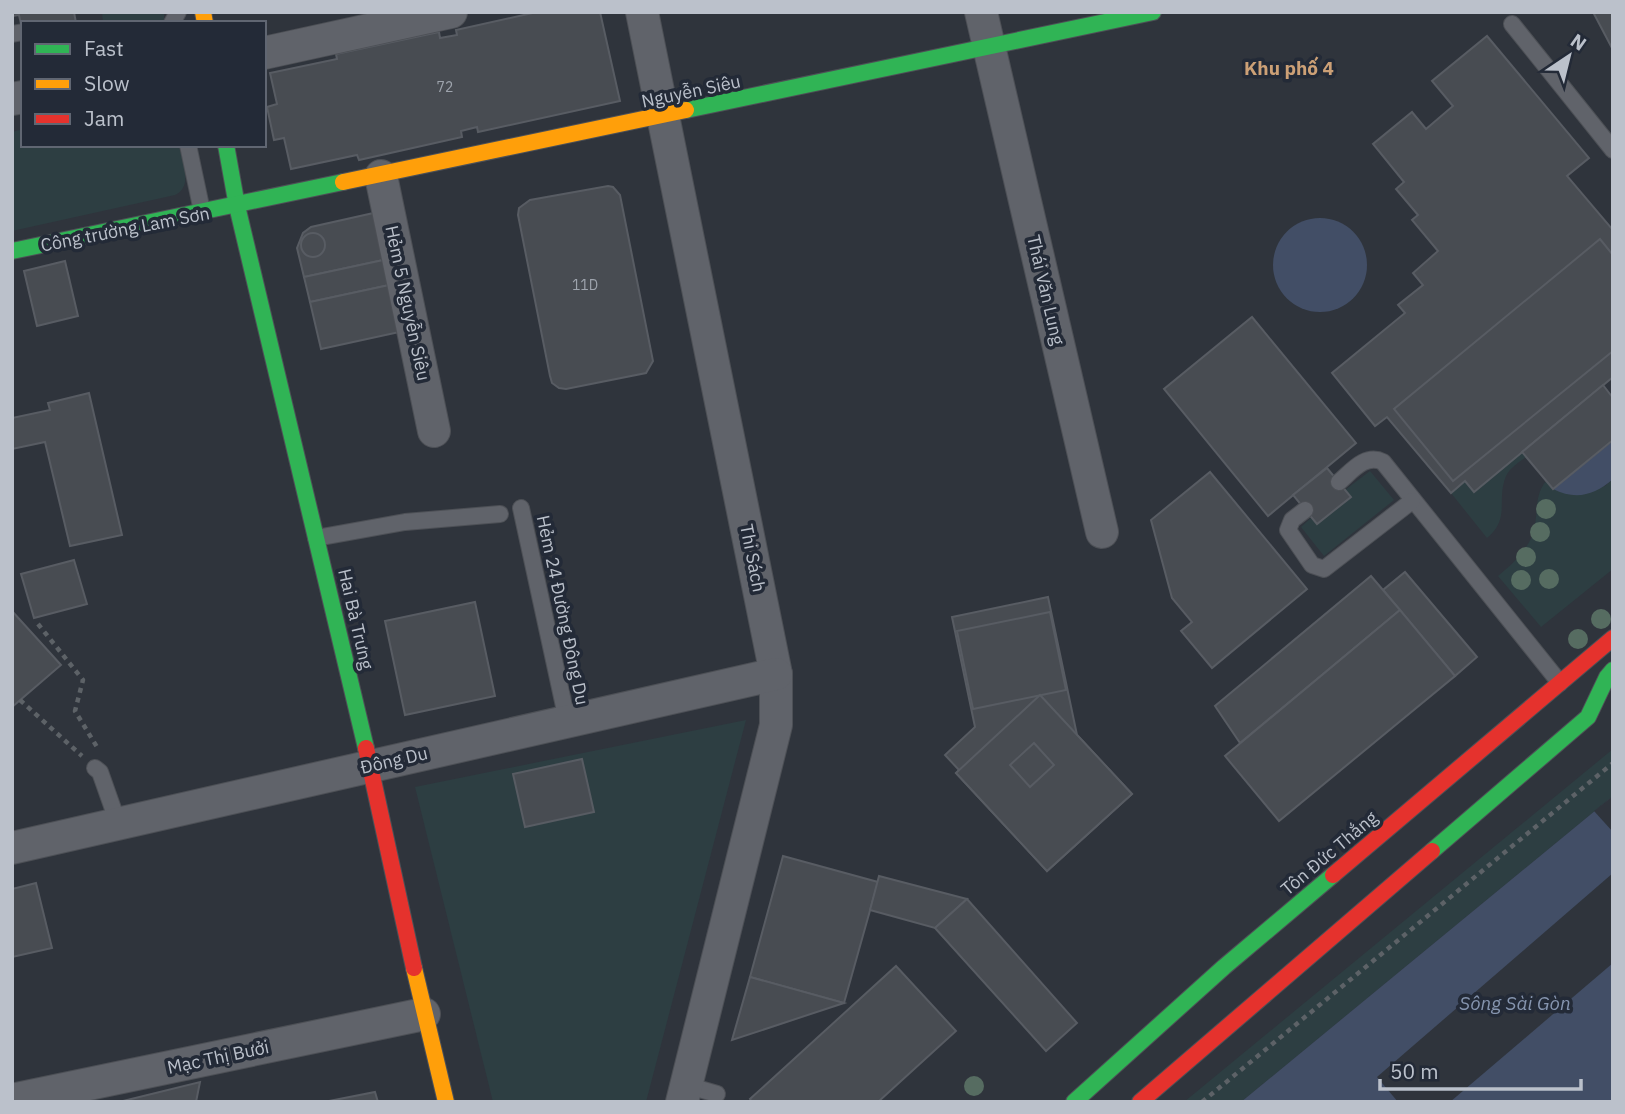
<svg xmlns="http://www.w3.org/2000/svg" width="1625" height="1114" font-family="'IBM Plex Sans',sans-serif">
<rect width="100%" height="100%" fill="#2f343c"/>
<!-- green -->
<g fill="#2d3e42">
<path d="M102,12H164V23H103Z"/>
<path d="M23,129V145H179C182,161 194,186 175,195L12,231V132Z"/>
<path d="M1522,452L1526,457C1519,462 1510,468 1506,476C1496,500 1511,518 1487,538L1451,493L1465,481L1475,492Z"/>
<path d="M1370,471L1394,500L1324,556L1301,527L1311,518L1317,524L1350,497L1345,490Z"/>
<path d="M1613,479V569L1541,627L1498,576C1512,564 1527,551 1533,533C1539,515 1533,497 1546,481L1553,489L1605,486Z"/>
<path d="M746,720L646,1102H493L415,787Z"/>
<path d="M1613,749V796L1241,1102H1184Z"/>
</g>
<!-- water -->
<g fill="#424e66">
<circle cx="1320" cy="265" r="47"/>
<path d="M1613,441V479C1594,496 1575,500 1553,489Z"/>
<path d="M1613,796V1102H1241Z"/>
</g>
<!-- pier -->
<g fill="#2f343c">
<path d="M1613,796V832L1594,811Z"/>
<path d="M1613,873V963L1450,1102H1398L1377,1077Z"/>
</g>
<!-- building -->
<g fill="#484c52" stroke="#585c63" stroke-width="2">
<path d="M12,12H74L76,23H23V33L19,15L12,16Z"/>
<path d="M537,12H600L620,101L478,132L477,127L461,131L462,137L359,160L357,155L291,169L284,138L274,140L267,107L277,104L270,73L337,59L336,54L439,32L440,38L457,35L456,30Z"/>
<path d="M1593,12H1613V50Z"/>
<path d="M1487,36L1589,158L1567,176L1613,230V377L1474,492L1465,481L1451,493L1387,417L1375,426L1332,373L1405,313L1398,305L1423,285L1413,273L1438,251L1412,220L1418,215L1396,189L1404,182L1373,144L1412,112L1426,129L1453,106L1432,81Z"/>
<path d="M608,186L613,187L620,195L653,361L646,373L566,389L559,388L552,383L550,376L518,215L519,208L530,200Z"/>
<path d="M378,212L388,259L304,277L297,248L303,233L311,227Z"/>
<circle cx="313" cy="245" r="12"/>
<path d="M1600,239L1613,255V351L1453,481L1394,409Z"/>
<path d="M388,259L394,284L310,302L304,277Z"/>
<path d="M65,261L78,316L37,326L24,271Z"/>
<path d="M394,284L404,331L321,349L310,302Z"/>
<path d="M1252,317L1356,443L1268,516L1164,389Z"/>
<path d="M1603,385L1613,398V440L1553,489L1522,452Z"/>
<path d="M89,393L122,535L70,546L45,442L12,449V418L50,410L48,403Z"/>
<path d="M1327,468L1351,497L1317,524L1293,495Z"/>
<path d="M1210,472L1307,589L1212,668L1181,631L1192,622L1172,598L1151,520Z"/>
<path d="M74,560L87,604L34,618L21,574Z"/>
<path d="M1405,572L1477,657L1455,676L1383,590Z"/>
<path d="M1371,576L1400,610L1240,743L1215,706Z"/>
<path d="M1048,597L1077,735L1132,794L1047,871L956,773L959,770L945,755L975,727L952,617Z"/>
<path d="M475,602L495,696L405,715L385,621Z"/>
<path d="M1400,610L1455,676L1279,821L1225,756Z"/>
<path d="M12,611L61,665L12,707Z"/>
<path d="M1050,612L1066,690L973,709L957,631Z"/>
<path d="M1040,695L1132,794L1047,871L956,773Z"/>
<path d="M1034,743L1054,765L1030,787L1010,765Z"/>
<path d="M582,759L594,812L525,827L513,774Z"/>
<path d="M783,856L878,882L844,1003L750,977Z"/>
<path d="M879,876L967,899L935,928L870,910Z"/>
<path d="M36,883L52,948L12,957V889Z"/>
<path d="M967,899L1077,1023L1046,1051L935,928Z"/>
<path d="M896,966L956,1031L878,1102H752L750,1099Z"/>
<path d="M750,977L844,1003L732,1040Z"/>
<path d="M200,1082L196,1102H119Z"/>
<path d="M375,1092L378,1102H324Z"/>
</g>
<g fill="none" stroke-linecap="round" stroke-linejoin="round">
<!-- lane casing -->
<g stroke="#4d5056" stroke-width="18">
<g id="lane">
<path d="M172,23L178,12"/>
<path d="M1512,24L1613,150"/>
<path d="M12,34L23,32"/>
<path d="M188,145L202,211"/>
<path d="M1339,482C1351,472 1365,453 1383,462L1560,683"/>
<path d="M521,508L567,720"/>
<path d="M1305,510L1292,520L1288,530L1312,565L1324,569L1412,501"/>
<path d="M316,538L405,522L500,514"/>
<path d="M95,768L100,772L118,823"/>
<path d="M686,1085L717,1094"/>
</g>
</g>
<!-- street casing -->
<g stroke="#4d5056" stroke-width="34">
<g id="street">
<path d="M642,12L776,674V725L682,1102"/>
<path d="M981,12L1102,532"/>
<path d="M264,53L451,12"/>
<path d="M12,99L23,97"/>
<path d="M381,176L434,431"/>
<path d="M12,848L776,674"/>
<path d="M12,1100L424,1014"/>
</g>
</g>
<!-- fast casing -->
<g stroke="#4d5056" stroke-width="18">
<g id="fast">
<path d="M686,110L1153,12"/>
<path d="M226,145L237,206L366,748"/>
<path d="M12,251L343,182"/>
<path d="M1432,851L1588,717L1607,677L1613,670"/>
<path d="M1074,1102L1224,967L1333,875"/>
</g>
</g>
<!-- slow casing -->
<g stroke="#4d5056" stroke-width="18">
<g id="slow">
<path d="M203,12L205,23"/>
<path d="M343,182L686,110"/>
<path d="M414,968L446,1102"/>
</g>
</g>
<!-- jam casing -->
<g stroke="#4d5056" stroke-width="18">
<g id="jam">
<path d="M366,748L414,968"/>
<path d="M1333,875L1613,638"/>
<path d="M1140,1102L1432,851"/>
</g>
</g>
<!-- path -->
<g stroke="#5d6267" stroke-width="4.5" stroke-dasharray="5 5" stroke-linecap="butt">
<path d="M38,624L83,680L75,711L97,747"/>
<path d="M20,700L82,756"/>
<path d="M1202,1102L1613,763"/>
</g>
<!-- lane -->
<use href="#lane" stroke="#60636a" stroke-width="16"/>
<!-- street -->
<use href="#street" stroke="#60636a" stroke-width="32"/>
<!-- fast -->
<use href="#fast" stroke="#30b455" stroke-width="16"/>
<!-- slow -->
<use href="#slow" stroke="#ff9f0a" stroke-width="16"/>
<!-- jam -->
<use href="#jam" stroke="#e5322d" stroke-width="16"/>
</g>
<!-- trees -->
<g fill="#566c61">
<circle cx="1546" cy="509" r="10"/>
<circle cx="1540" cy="532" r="10"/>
<circle cx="1526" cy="557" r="10"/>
<circle cx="1549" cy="579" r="10"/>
<circle cx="1521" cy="580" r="10"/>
<circle cx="1601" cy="619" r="10"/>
<circle cx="1578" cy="639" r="10"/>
<circle cx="974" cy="1086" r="10"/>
</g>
<g text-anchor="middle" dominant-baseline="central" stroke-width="7" stroke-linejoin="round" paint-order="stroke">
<!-- number labels -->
<g font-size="14" fill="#9ea4ad">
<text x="445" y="87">72</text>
<text x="585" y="285">11D</text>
</g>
<!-- street labels -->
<g font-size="18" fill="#bbc1cb" stroke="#232a37">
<text transform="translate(691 91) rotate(-12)">Nguyễn Siêu</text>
<text transform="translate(125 229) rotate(-11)">Công trường Lam Sơn</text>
<text transform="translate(1046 290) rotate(77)">Thái Văn Lung</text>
<text transform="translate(408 303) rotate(78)">Hẻm 5 Nguyễn Siêu</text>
<text transform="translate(753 558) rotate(79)">Thi Sách</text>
<text transform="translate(563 610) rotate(78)">Hẻm 24 Đường Đông Du</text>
<text transform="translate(356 619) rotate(77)">Hai Bà Trưng</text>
<text transform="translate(394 760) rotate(-13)">Đông Du</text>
<text transform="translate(1329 853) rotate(-40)">Tôn Đức Thắng</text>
<text transform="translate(218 1057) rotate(-12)">Mạc Thị Bưởi</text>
</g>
<!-- neighbourhood labels -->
<g font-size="19" font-weight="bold" fill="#cca076" stroke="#232a37">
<text x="1289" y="68">Khu phố 4</text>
</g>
<!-- water labels -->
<g font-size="19" font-style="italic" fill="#8695af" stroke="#232a37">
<text x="1515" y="1003">Sông Sài Gòn</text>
</g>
</g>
<!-- border -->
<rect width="1625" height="1114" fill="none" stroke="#bbc1cb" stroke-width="28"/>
<!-- legend -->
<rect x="21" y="21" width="245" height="126" fill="#232a37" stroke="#606672" stroke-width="2"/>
<rect x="35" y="44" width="35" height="10" fill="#30b455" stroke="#606672" stroke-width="2"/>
<text x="84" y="56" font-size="21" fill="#bbc1cb">Fast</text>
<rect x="35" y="79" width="35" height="10" fill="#ff9f0a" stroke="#606672" stroke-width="2"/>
<text x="84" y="91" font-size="21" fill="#bbc1cb">Slow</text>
<rect x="35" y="114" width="35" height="10" fill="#e5322d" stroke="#606672" stroke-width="2"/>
<text x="84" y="126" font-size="21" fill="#bbc1cb">Jam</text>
<!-- north arrow -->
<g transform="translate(1569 56) rotate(35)" stroke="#232a37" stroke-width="5" paint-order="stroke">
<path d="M0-5L12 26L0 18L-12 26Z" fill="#bbc1cb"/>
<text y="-10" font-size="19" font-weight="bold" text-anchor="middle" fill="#bbc1cb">N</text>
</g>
<!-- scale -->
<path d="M1380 1079v10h201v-10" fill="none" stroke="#bbc1cb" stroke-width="3.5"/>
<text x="1390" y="1079" font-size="21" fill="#bbc1cb" stroke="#232a37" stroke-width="5" paint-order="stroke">50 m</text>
</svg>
